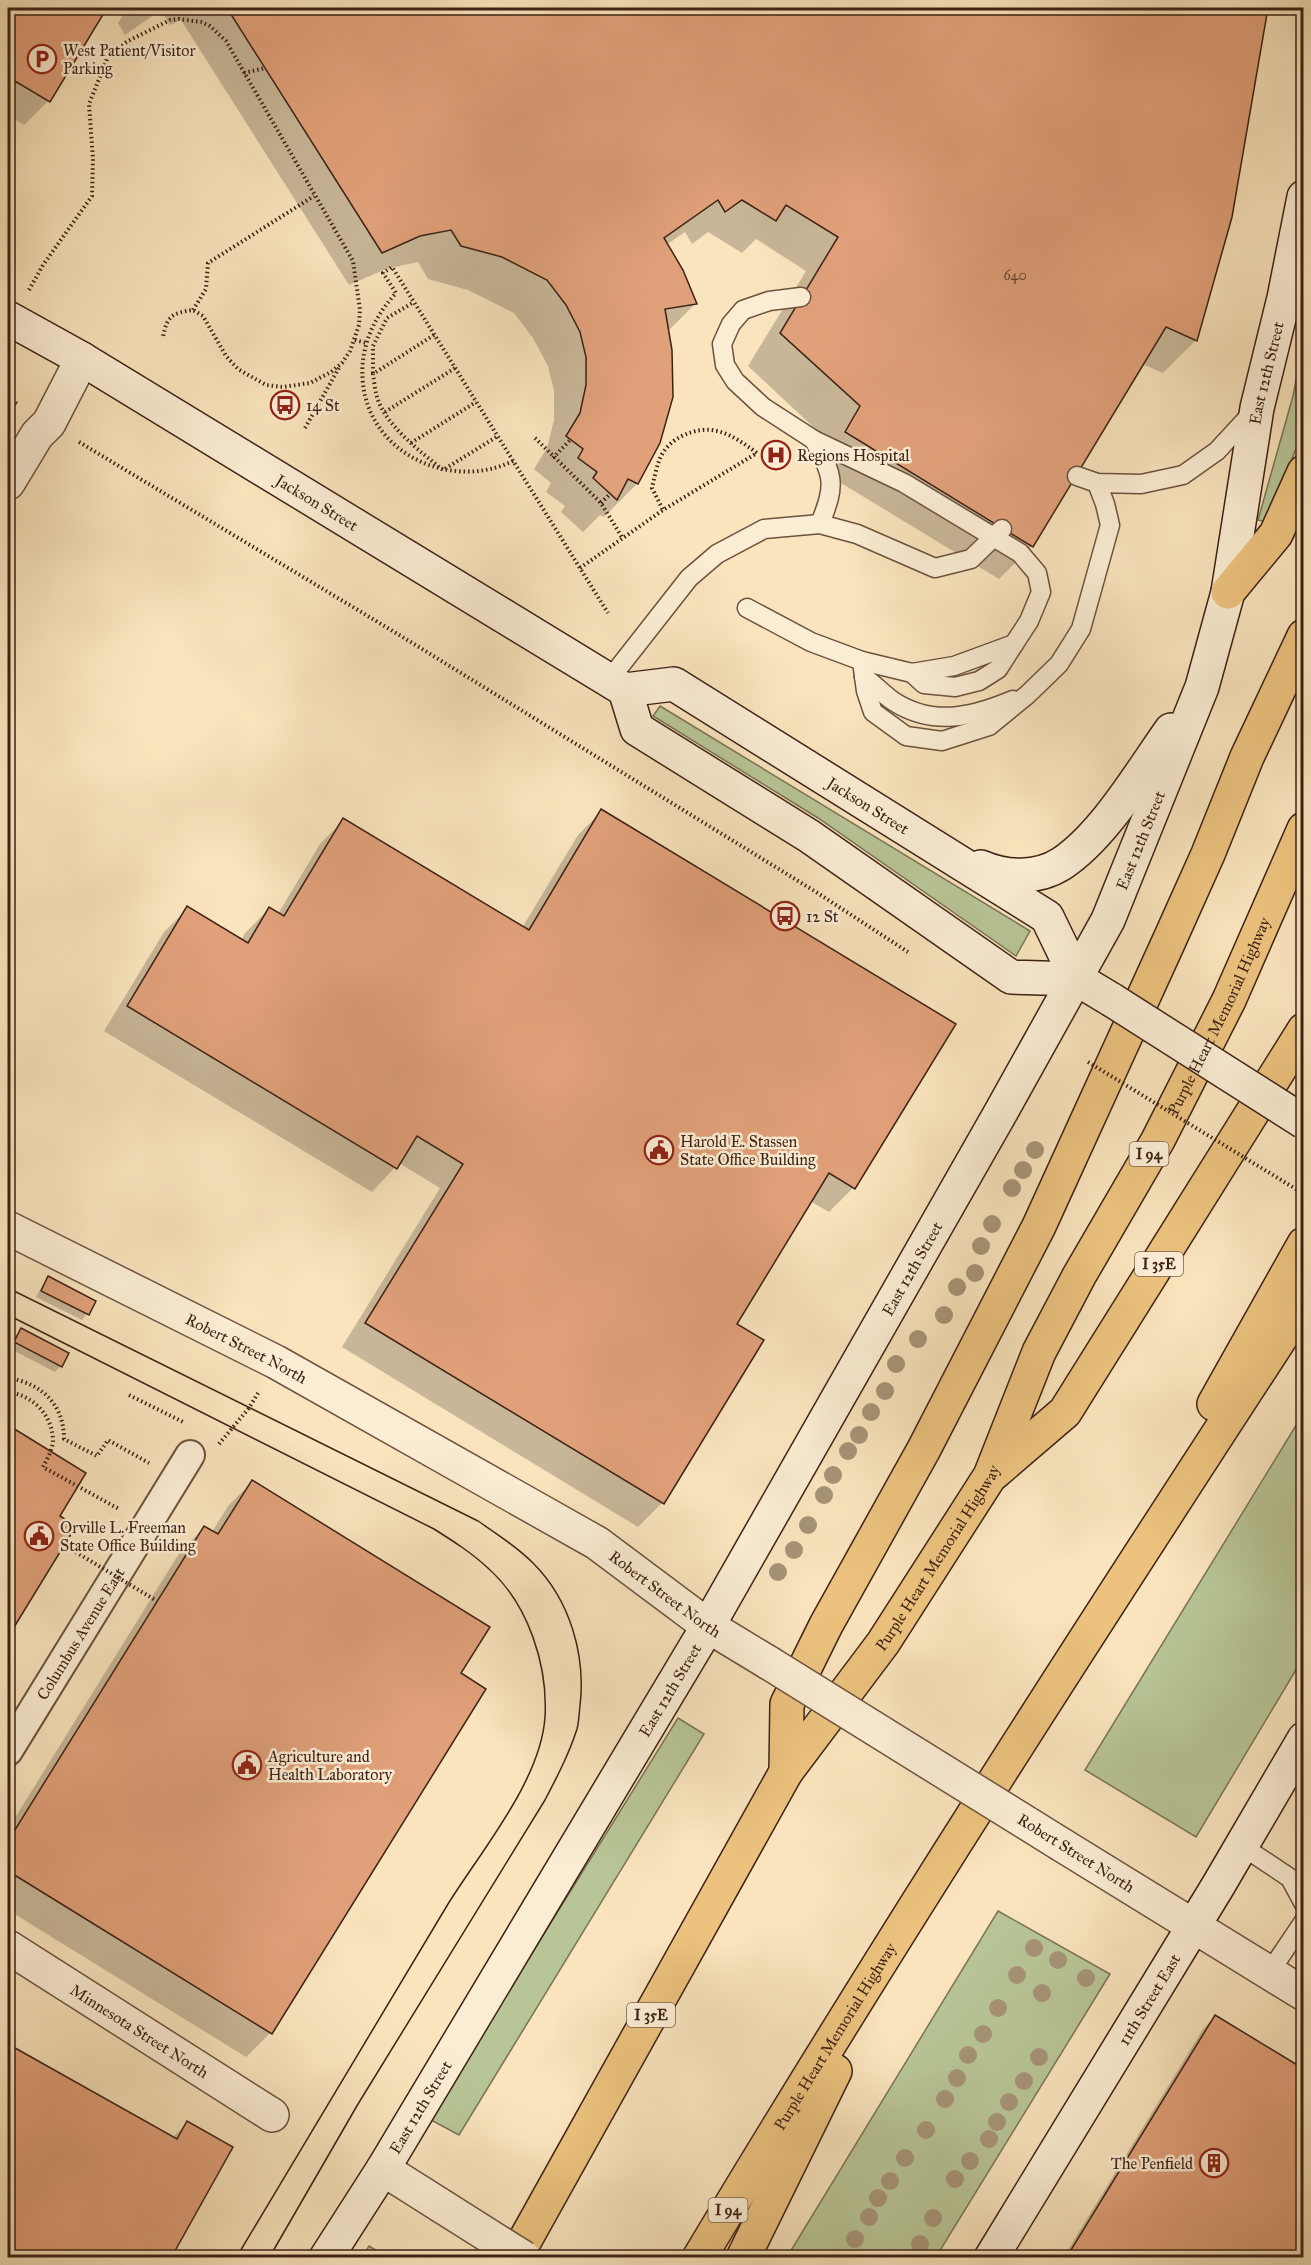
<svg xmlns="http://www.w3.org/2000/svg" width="1311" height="2265" font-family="'IM FELL Great Primer',serif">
<rect width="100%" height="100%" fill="#f9e4bd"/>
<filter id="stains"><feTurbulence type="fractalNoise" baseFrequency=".00333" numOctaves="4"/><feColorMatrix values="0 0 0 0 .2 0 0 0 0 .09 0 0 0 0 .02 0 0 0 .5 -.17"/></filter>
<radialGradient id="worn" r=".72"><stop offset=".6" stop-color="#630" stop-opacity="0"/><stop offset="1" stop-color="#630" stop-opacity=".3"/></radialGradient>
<!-- green -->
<g fill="#b8c596" stroke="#7a7356" stroke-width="1.5">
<path d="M1303,344V431L1267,522L1258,520L1293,396Z"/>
<path d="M660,706L1030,931L1016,956L818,818L653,716Z"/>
<path d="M1303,1414V1658L1196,1837L1085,1770Z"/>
<path d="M678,1718L704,1734L459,2135L429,2119Z"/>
<path d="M998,1911L1110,1974L936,2257H787Z"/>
<path d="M369,2246L387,2257H362Z"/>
</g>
<!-- shadow -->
<g fill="#0003" fill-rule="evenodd">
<path d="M8,8H105L48,101L24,125L8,115Z"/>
<path d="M116,8H1266L1230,217L1196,340L1163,373L1142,364L1032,546L999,579L813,466L827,440L748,366L806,271L756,239L742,253L708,232L692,244L685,232L666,245L695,304L668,331L658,442L637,484L604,517L600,515L583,532L561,512L565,506L546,492L551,483L534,469L547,448L554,420V391L548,366L533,338L514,313L468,290L428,279L418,262L386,269L349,285L181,20L170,25L161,10L125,35L118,23L125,12ZM1158,325L1177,330V333Z"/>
<path d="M602,811L954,1024L853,1188L829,1212L810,1201L735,1325L662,1503L638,1527L342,1347L440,1188L399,1163L372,1192L104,1031L164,932L188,908L241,941L245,933L269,909L278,914L320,844L344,820L522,928L578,835Z"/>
<path d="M49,1278L94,1302L82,1320L36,1297L43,1284Z"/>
<path d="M22,1329L60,1366L55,1372L9,1348L16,1335Z"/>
<path d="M8,1427L84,1473L58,1517L74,1527L8,1634Z"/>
<path d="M252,1482L459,1674L484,1690L270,2033L246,2057L8,1910V1829L180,1552L204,1528L212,1532L228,1506Z"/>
<path d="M1215,2017L1304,2258H1063L1203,2029Z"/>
<path d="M8,2046L172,2138L187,2123L170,2258H8Z"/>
</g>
<!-- building -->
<g fill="#e0a079" stroke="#3d2115" stroke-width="1.5">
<path d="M8,8H107L50,102L8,77Z"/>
<path d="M227,8H1268L1232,217L1197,341L1166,327L1033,547L845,432L860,406L780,333L838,237L786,205L776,221L742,200L725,212L718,200L664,238L683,270L697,304L665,309L672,350L673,397L660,443L638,484L628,479L617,500L593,478L597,472L578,458L583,449L566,436L580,413L586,385V357L580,332L566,305L547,280L502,257L461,246L451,230L420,236L382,253Z"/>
<path d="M601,809L956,1024L855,1189L829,1173L737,1324L764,1340L664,1504L365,1323L463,1164L417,1136L397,1169L127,1006L187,906L248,943L269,907L284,916L343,818L529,930Z"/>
<path d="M8,1257L14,1260L8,1274Z"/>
<path d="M48,1276L96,1301L89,1315L41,1291Z"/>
<path d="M21,1328L69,1353L62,1367L14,1342Z"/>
<path d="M8,1425L86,1473L60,1516L76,1526L8,1637Z"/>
<path d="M252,1480L490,1627L461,1673L486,1689L272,2034L8,1871V1841L204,1526L218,1534Z"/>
<path d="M1215,2015L1304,2069V2258H1066Z"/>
<path d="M8,2044L177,2139L187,2121L233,2147L171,2258H8Z"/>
</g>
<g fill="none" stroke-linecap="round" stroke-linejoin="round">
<!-- service casing -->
<g stroke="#6c523f" stroke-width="21">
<g id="service">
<path d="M814,440C834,478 836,483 820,524"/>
<path d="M1077,476L1097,483L1141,484L1183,475L1217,451L1252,413"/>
<path d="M747,608L811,642L862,661L912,673L954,666L1014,644L1029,621L1041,592L1037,573L1020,553L904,483L814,440L763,407L735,381L725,365L722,344L731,324L743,310L769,301L801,297"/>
<path d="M862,661L866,691L873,712L906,736L942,741L989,726L1027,695L1059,664L1081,629L1110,525L1105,504L1097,483"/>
<path d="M912,673L924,684L955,687L979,681L998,669L1014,644"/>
<path d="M864,677C874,684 883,694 893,701C933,727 972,717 1013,700"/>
<path d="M609,680L689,578L717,554L764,529L820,524L857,534L935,568L971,559L1002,529"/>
<path d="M1242,1846L1290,1878L1304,1904"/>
<path d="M1269,1973L1304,1921"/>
</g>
</g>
<!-- pedestrian casing -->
<g stroke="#6c523f" stroke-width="32">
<g id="pedestrian">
<path id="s1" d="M8,1751L190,1455"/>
</g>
</g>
<!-- minor casing -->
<g stroke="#6c523f" stroke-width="36">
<g id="minor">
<path d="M8,483L37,435L49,423L82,359"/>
<path id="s2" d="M8,1947L272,2115"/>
<path d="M383,2169L440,2205"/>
</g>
</g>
<!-- tertiary casing -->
<g stroke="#6c523f" stroke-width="36">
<g id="tertiary">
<path id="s3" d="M8,1228L276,1362L597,1543L708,1626L769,1663"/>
<path d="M1062,1845L1304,1994"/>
</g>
</g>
<!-- secondary casing -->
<g stroke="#3d2115" stroke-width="36">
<g id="secondary">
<path id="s4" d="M8,318L82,359L625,690L674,684L1047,917L1077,979"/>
<path d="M625,690L637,729L809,836L1011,977L1077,979L1112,1000"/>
<path d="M981,867C1006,878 1037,879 1061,864C1104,836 1141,772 1171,730"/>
<path id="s5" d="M326,2258L383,2169L708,1626L1001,1112L1108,920L1202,687L1228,592L1257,408L1284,298L1304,197"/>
<path id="s6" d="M991,2258L1218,1886L1304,1739"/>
</g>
</g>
<!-- motorway casing -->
<g stroke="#3d2115" stroke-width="36">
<g id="motorway">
<path d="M1228,592L1276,534L1304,472"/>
<path d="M1214,1404L1304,1244"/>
<path d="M994,1473L1065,1412L1304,1030"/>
<path d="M786,1772L787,1704L826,1625L924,1449L1039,1226L1169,941L1208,854L1247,757L1304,636"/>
<path id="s7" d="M515,2258L786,1772L883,1643L990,1476L1039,1352L1079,1276L1158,1140L1229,1000L1304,829"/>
<path id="s8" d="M699,2258C893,1935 1098,1618 1304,1302"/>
<path d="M743,2258L835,2071"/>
</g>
</g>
<!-- path -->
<g stroke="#3d2115" stroke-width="4" stroke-dasharray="1.5 3" stroke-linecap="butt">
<path d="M244,73L265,68"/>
<path d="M29,290L43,265L92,196L93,159L89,104L109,54L128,41L170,20L179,19L201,22L210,26L226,41L353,261L360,310L359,325L350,351L342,363L331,372L310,383L283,387L266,385L238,369L226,356L203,316L193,310C172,313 167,316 163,337"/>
<path d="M193,310L206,289L208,263L314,196"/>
<path d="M434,335L373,374C374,381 375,390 377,397C385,425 421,452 443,470L498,436"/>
<path d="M355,340L366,343"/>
<path d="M373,373V346L387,318L414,302"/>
<path d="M8,398L19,405"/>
<path d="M385,412L455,368"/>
<path d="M305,428L340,366"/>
<path d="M535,438L601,503L623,539"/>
<path d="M79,442L401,636L816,892L908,952"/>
<path d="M411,443L476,402"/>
<path d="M553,458L571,439"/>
<path d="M513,461C452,491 371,455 363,384C359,349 373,318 396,293L383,273L392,267L414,302L608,613"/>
<path d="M601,503L610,494"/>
<path d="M580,568L663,510L757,453C731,434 711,421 680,437C672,441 662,451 659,461C656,469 654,479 652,488L663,510"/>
<path d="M8,1378C41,1383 64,1404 64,1439L97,1456L108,1440L149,1463"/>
<path d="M8,1392C32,1395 52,1414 53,1440C53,1449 47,1459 43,1467L119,1509"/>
<path d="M129,1395L183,1422"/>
<path d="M219,1444L249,1408L258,1393"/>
</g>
<!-- service -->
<use href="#service" stroke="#fbedd4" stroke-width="18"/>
<!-- pedestrian -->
<use href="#pedestrian" stroke="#fbedd4" stroke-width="28"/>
<!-- minor -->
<use href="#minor" stroke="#fbedd4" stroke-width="33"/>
<!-- tertiary -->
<use href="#tertiary" stroke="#fbedd4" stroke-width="33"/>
<!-- secondary -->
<use href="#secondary" stroke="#fbedd4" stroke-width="33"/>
<!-- motorway -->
<use href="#motorway" stroke="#ecc27e" stroke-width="33"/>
<!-- tram -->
<g stroke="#3d2115" stroke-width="1.5">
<path d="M8,1288L478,1521C497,1534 516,1546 533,1563C570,1600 586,1655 580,1706C579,1713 579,1722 577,1729C569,1754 557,1777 545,1800L358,2104L269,2258"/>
<path d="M8,1315L434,1529C453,1541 472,1553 489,1569C528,1604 548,1665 545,1717C541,1780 481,1851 448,1904C378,2022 307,2140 236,2258"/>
</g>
<!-- minor-bridge casing -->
<g stroke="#6c523f" stroke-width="36" stroke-linecap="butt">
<path id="minor-bridge" d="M440,2205L524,2258"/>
</g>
<!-- tertiary-bridge casing -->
<g stroke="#6c523f" stroke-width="36" stroke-linecap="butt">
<path id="tertiary-bridge" d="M769,1663L1062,1845"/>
</g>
<!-- secondary-bridge casing -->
<g stroke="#3d2115" stroke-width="36" stroke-linecap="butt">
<path id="secondary-bridge" d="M1112,1000L1304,1122"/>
</g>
<!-- path-bridge -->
<g stroke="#3d2115" stroke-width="4" stroke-dasharray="1.5 3" stroke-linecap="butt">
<path d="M1088,1062L1304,1194"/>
<path d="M64,1545L157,1601"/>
</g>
<!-- minor-bridge -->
<use href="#minor-bridge" stroke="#fbedd4" stroke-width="33"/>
<!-- tertiary-bridge -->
<use href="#tertiary-bridge" stroke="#fbedd4" stroke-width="33"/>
<!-- secondary-bridge -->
<use href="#secondary-bridge" stroke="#fbedd4" stroke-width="33"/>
</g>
<!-- trees -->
<g fill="#a69476">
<circle cx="1035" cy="1150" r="9"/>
<circle cx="1023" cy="1170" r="9"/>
<circle cx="1012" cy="1188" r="9"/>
<circle cx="992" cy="1224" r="9"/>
<circle cx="981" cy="1246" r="9"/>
<circle cx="975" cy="1273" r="9"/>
<circle cx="957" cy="1287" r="9"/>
<circle cx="944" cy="1315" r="9"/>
<circle cx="918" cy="1339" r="9"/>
<circle cx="896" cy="1364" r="9"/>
<circle cx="885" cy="1391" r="9"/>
<circle cx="871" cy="1412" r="9"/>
<circle cx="859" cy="1435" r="9"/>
<circle cx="848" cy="1451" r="9"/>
<circle cx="833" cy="1475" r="9"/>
<circle cx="824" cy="1495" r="9"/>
<circle cx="808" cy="1525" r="9"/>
<circle cx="794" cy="1550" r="9"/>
<circle cx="778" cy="1572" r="9"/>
<circle cx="1034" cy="1948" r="9"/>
<circle cx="1058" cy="1960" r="9"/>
<circle cx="1017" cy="1975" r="9"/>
<circle cx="1086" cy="1978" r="9"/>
<circle cx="1042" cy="1993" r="9"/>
<circle cx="998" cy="2008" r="9"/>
<circle cx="983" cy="2034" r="9"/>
<circle cx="968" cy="2055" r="9"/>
<circle cx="1039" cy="2057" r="9"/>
<circle cx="957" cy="2078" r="9"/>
<circle cx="1024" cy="2081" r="9"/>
<circle cx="945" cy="2099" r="9"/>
<circle cx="1009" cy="2102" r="9"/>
<circle cx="997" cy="2122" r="9"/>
<circle cx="926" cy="2130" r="9"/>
<circle cx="989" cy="2139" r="9"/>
<circle cx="905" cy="2158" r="9"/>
<circle cx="970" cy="2161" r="9"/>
<circle cx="955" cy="2179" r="9"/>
<circle cx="890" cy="2181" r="9"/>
<circle cx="878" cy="2198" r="9"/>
<circle cx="869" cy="2217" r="9"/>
<circle cx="933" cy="2218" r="9"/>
<circle cx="855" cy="2239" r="9"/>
<circle cx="920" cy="2244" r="9"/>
</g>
<!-- icons -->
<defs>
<g id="parking-ring" transform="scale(1.5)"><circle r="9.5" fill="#fbedd4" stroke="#8f2418" stroke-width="1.5"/><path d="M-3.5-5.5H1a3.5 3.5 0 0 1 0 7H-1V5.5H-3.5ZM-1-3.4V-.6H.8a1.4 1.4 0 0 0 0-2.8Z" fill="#8f2418"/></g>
<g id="bus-ring" transform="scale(1.5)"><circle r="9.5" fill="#fbedd4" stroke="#8f2418" stroke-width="1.5"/><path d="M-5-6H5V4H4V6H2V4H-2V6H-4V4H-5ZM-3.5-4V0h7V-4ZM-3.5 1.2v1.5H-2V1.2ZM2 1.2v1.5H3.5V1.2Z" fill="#8f2418"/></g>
<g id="hospital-ring" transform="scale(1.5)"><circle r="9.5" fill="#fbedd4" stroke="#8f2418" stroke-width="1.5"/><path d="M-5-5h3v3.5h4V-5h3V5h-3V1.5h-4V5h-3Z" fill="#8f2418"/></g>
<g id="civic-ring" transform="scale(1.5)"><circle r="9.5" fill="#fbedd4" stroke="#8f2418" stroke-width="1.5"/><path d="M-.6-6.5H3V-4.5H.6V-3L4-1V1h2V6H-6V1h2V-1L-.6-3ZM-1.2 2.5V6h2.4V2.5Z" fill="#8f2418"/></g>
<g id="building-ring" transform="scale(1.5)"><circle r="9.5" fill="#fbedd4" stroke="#8f2418" stroke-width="1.5"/><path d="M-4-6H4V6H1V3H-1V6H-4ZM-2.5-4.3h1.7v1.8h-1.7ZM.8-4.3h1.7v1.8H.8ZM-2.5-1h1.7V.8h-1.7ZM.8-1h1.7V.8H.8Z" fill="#8f2418"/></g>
</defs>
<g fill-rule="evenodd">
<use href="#parking-ring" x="42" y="59"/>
<use href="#bus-ring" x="285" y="405"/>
<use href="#hospital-ring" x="776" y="455"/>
<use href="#bus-ring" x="785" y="916"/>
<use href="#civic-ring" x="659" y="1150"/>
<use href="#civic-ring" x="39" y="1536"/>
<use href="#civic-ring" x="247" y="1765"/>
<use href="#building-ring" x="1214" y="2163"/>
</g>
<g text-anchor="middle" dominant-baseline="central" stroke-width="5" stroke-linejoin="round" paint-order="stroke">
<!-- number labels -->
<g font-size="14" fill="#66412e">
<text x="1015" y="275">640</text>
</g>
<!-- shield labels -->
<g fill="#fbedd4" stroke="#765e4e" stroke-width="1.5">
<rect x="1129.5" y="1142" width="39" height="24" rx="4.5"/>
<rect x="1135" y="1252" width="48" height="24" rx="4.5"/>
<rect x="627" y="2003" width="48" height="24" rx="4.5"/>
<rect x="708.5" y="2198" width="39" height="24" rx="4.5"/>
</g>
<g font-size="15" font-weight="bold" fill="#3d2115">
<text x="1149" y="1154">I 94</text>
<text x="1159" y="1264">I 35E</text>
<text x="651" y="2015">I 35E</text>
<text x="728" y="2210">I 94</text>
</g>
<!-- poi labels -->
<g font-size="16" fill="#3d2115" stroke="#fbedd4" text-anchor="start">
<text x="63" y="50">West Patient/Visitor<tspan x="63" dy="18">Parking</tspan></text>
<text x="306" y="405">14 St</text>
<text x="797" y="455">Regions Hospital</text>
<text x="806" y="916">12 St</text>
<text x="680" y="1141">Harold E. Stassen<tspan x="680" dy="18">State Office Building</tspan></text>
<text x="60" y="1527">Orville L. Freeman<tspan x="60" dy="18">State Office Building</tspan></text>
<text x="268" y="1756">Agriculture and<tspan x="268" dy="18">Health Laboratory</tspan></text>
<text x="1193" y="2163" text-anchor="end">The Penfield</text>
</g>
<!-- street labels -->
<g font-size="16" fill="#3d2115" stroke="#fbedd4">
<text stroke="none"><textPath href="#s5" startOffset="2122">East 12th Street</textPath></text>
<text stroke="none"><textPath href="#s4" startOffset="360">Jackson Street</textPath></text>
<text stroke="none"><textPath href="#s4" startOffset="999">Jackson Street</textPath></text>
<text stroke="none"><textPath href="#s5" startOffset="1636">East 12th Street</textPath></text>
<text stroke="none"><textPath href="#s7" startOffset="1431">Purple Heart Memorial Highway</textPath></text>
<text stroke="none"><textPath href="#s5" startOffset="1150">East 12th Street</textPath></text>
<text stroke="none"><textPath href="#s3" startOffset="267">Robert Street North</textPath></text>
<text stroke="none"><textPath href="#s7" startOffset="819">Purple Heart Memorial Highway</textPath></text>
<text stroke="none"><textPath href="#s3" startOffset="753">Robert Street North</textPath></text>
<text stroke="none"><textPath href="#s1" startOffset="138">Columbus Avenue East</textPath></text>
<text stroke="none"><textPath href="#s5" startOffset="664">East 12th Street</textPath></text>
<text transform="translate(1076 1853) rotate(32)">Robert Street North</text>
<text stroke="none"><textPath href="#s6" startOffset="303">11th Street East</textPath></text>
<text stroke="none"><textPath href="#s2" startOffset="156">Minnesota Street North</textPath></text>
<text stroke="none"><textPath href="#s8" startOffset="260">Purple Heart Memorial Highway</textPath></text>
<text stroke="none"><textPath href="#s5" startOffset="178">East 12th Street</textPath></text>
</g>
</g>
<!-- margin -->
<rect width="1311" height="2265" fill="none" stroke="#f9e4bd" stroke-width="30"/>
<rect x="9" y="9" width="1293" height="2247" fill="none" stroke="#3d2115" stroke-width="3"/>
<rect x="15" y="15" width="1281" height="2235" fill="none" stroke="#3d2115" stroke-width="1.5"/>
<rect width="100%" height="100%" filter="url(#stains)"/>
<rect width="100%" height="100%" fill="url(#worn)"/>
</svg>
